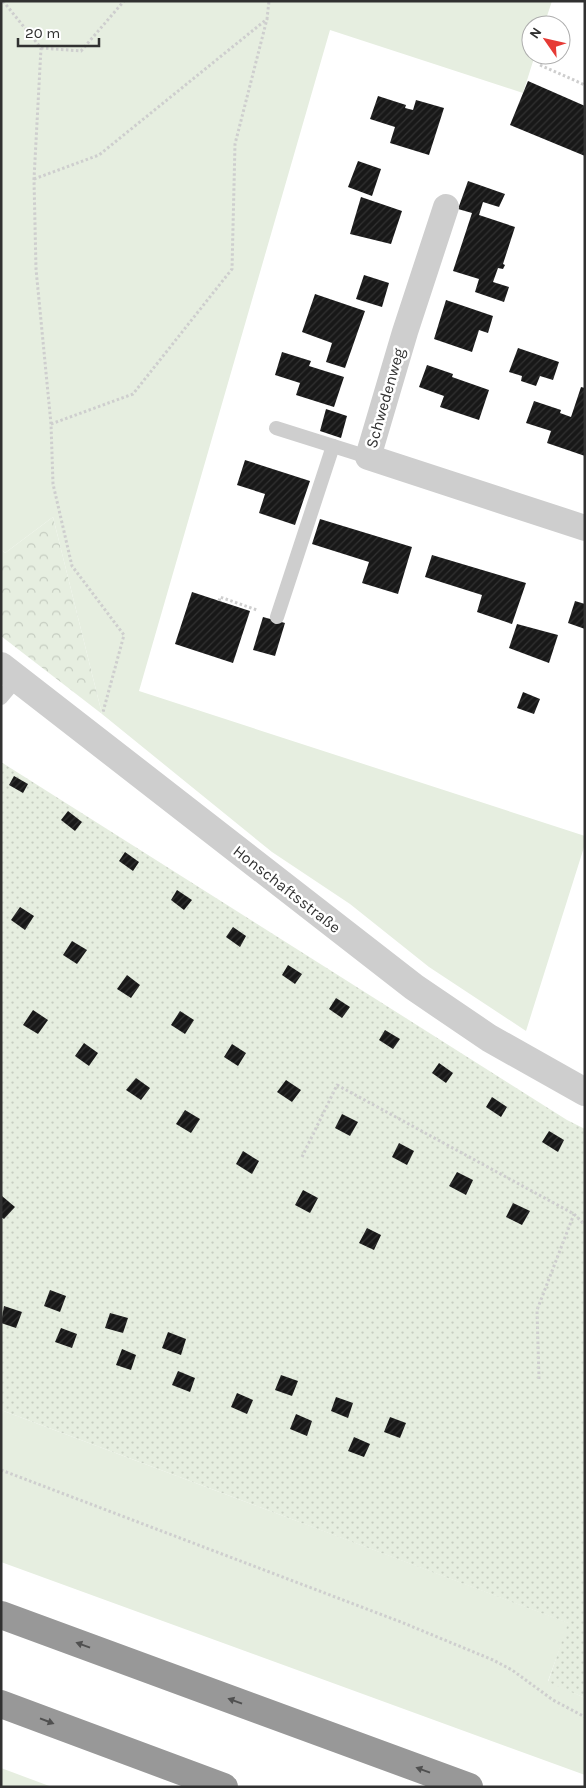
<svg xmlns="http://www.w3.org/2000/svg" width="586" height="1788" font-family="Karla,sans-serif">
<defs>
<pattern id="forest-crowns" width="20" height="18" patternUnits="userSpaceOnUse" patternTransform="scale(1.25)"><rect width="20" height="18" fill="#e6eee0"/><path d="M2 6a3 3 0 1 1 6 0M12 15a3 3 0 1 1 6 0" fill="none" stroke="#c6cdc1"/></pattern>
<pattern id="garden-dots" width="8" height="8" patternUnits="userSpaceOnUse" patternTransform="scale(1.25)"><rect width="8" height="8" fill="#e6eee0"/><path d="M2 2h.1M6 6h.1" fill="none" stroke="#c6cdc1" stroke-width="1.8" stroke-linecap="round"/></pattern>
<pattern id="building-hatch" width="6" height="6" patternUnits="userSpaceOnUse" patternTransform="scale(1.25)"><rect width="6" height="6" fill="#181818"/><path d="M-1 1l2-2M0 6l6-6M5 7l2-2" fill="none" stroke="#313131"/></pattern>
</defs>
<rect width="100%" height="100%" fill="#fff"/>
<!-- grass -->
<g fill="#e6eee0">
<path d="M1,1H552L544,25H531V55H535L523,93L330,30L139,691L585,836V844L526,1031L429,967L350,904L272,852L102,714L53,517L5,553L1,549Z"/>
<path d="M1,1410L569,1623L548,1681L585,1698V1775L1,1562Z"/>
<path d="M1,1768L52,1787H1Z"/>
</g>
<!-- forest -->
<path fill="url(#forest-crowns)" d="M53,517L102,714L1,636V549L5,553Z"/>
<!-- garden -->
<path fill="url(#garden-dots)" d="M1,762L567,1120L585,1129V1698L548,1682L568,1623L1,1410Z"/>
<!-- building -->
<g fill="url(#building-hatch)">
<path d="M528,81L585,106V156L510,125Z"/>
<path d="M378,96L406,105L405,108L413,110L416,100L444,108L429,155L390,143L395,127L370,119Z"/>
<path d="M358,161L381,169L372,196L348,187Z"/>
<path d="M468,181L505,194L499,207L483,202L479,215L515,227L503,264L505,265L503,269L498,268L493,282L509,287L504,302L475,292L479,279L453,271L472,213L458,209Z"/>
<path d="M361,197L402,211L391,244L350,234Z"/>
<path d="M364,275L389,283L382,307L356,299Z"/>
<path d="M315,294L365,311L345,368L326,362L332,343L302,332Z"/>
<path d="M446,300L493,316L488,333L479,330L472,352L434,339Z"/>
<path d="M518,348L559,362L553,380L540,376L536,386L521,381L522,376L509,372Z"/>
<path d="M282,352L311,361L309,366L344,377L334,407L296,395L300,383L275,375Z"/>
<path d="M427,365L453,374L452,377L489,390L479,420L440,407L444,396L419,387Z"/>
<path d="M581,387L585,388V456L547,443L551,431L526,423L534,401L561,410L560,413L571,417Z"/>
<path d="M326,409L347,416L341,438L320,431Z"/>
<path d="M245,460L310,481L295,525L259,513L265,494L237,485Z"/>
<path d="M320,519L412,547L398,594L362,583L369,562L312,544Z"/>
<path d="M432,555L526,583L512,624L477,612L482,595L425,577Z"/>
<path d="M192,592L250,611L233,663L175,644Z"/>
<path d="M575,601L585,604V629L568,623Z"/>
<path d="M263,617L285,623L275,656L253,650Z"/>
<path d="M517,624L558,635L549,663L509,648Z"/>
<path d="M523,692L540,699L534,714L517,708Z"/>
<path d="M14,776L28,784L23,793L9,785Z"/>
<path d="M68,811L82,822L75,831L61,820Z"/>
<path d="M125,852L139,862L133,871L119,861Z"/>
<path d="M177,890L192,900L184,910L171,900Z"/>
<path d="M20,907L34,916L25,930L11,920Z"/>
<path d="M233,927L246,936L240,947L226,937Z"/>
<path d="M72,941L87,950L77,964L63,955Z"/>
<path d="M288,965L302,974L295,984L282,975Z"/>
<path d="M127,975L140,985L131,998L117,989Z"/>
<path d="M336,998L350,1007L342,1018L329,1009Z"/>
<path d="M33,1010L48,1020L38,1034L23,1025Z"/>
<path d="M180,1011L194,1020L185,1034L171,1025Z"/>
<path d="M385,1030L400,1039L393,1049L379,1040Z"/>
<path d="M84,1043L98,1053L89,1066L75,1056Z"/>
<path d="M232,1044L246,1053L238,1066L224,1057Z"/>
<path d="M439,1063L453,1073L446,1083L432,1073Z"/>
<path d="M136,1078L150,1088L141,1100L126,1090Z"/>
<path d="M286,1080L301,1090L292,1102L277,1092Z"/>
<path d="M492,1097L507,1107L501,1117L486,1107Z"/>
<path d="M185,1110L200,1119L191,1133L176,1124Z"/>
<path d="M342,1114L358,1122L350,1136L335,1128Z"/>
<path d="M549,1131L564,1140L558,1152L542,1142Z"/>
<path d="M399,1143L414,1151L407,1165L392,1157Z"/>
<path d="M243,1151L259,1161L252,1174L236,1164Z"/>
<path d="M457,1172L473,1180L466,1195L449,1186Z"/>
<path d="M303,1190L318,1198L310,1213L295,1205Z"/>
<path d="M2,1196L15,1207L4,1219L1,1217Z"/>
<path d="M513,1203L530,1211L522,1225L506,1217Z"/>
<path d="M367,1228L381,1235L374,1250L359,1243Z"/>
<path d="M50,1290L66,1296L60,1312L44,1306Z"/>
<path d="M4,1306L22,1312L16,1328L1,1323Z"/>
<path d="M110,1313L128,1318L123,1333L105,1328Z"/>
<path d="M61,1328L77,1334L72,1348L55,1342Z"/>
<path d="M168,1332L186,1339L181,1355L162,1348Z"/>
<path d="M122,1349L136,1355L131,1370L116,1365Z"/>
<path d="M178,1371L195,1378L190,1392L172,1385Z"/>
<path d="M281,1375L298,1381L292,1396L275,1390Z"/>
<path d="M237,1393L253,1400L247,1414L231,1407Z"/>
<path d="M336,1397L353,1403L348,1418L331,1411Z"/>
<path d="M296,1414L312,1421L307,1436L290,1429Z"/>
<path d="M390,1417L406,1423L400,1438L384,1432Z"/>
<path d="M354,1437L370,1444L364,1457L348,1451Z"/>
</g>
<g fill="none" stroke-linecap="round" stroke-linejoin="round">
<!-- path -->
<g stroke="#cecece" stroke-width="3" stroke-dasharray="2.5 2.5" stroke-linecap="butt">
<path d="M3,1L41,48L34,179L36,269L51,424L53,484L72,566L124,635L103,712"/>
<path d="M41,48L81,51L124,1"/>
<path d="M540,65L585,85"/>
<path d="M34,179L99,155L267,19L269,1"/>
<path d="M51,424L133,394L232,269L235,144L267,19"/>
<path d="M219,601L220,597L257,610"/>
<path d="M302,1157L337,1085L574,1214L585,1225"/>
<path d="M539,1379L537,1310L574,1214"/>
<path d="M1,1470L401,1622L493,1660L512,1670L553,1700L585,1717"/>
</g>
<!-- service -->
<g stroke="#cecece" stroke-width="14">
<path d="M276,428L368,457"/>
<path d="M277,617L333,446"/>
<path d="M1,698L17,679"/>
</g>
<!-- minor -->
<path stroke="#cecece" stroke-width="26" d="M446,207L405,332L368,457L585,528"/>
<!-- tertiary -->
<path stroke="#cecece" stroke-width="28" d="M1,666L414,987L489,1038L585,1092"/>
<!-- motorway -->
<g stroke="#989898" stroke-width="28">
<path d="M1,1615L469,1787"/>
<path d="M1,1704L224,1787"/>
</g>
</g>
<!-- one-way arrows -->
<defs><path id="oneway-solid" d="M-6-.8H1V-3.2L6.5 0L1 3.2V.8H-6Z" transform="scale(1.25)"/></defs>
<g fill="#505050">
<use href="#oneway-solid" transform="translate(83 1645) rotate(-160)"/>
<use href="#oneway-solid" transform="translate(235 1701) rotate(-160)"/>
<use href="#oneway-solid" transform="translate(47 1721) rotate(21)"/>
<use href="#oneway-solid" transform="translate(423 1770) rotate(-160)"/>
</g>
<g text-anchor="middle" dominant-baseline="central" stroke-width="5" stroke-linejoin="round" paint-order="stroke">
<!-- street labels -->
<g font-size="16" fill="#313131" stroke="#fff">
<text transform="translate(385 398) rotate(-74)">Schwedenweg</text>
<text transform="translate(287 889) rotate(38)">Honschaftsstraße</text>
</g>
</g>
<!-- border -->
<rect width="586" height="1788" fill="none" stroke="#313131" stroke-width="5"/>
<!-- north arrow -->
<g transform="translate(546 40) rotate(304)"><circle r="24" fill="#ffffff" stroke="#adadad"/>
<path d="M0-4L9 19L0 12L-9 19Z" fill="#e63a35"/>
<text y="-8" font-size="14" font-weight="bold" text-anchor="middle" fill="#313131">N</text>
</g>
<!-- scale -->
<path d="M18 38v8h81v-8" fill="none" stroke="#313131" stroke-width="2.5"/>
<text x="25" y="38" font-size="15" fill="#313131" stroke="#ffffff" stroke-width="4" paint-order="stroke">20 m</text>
</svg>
